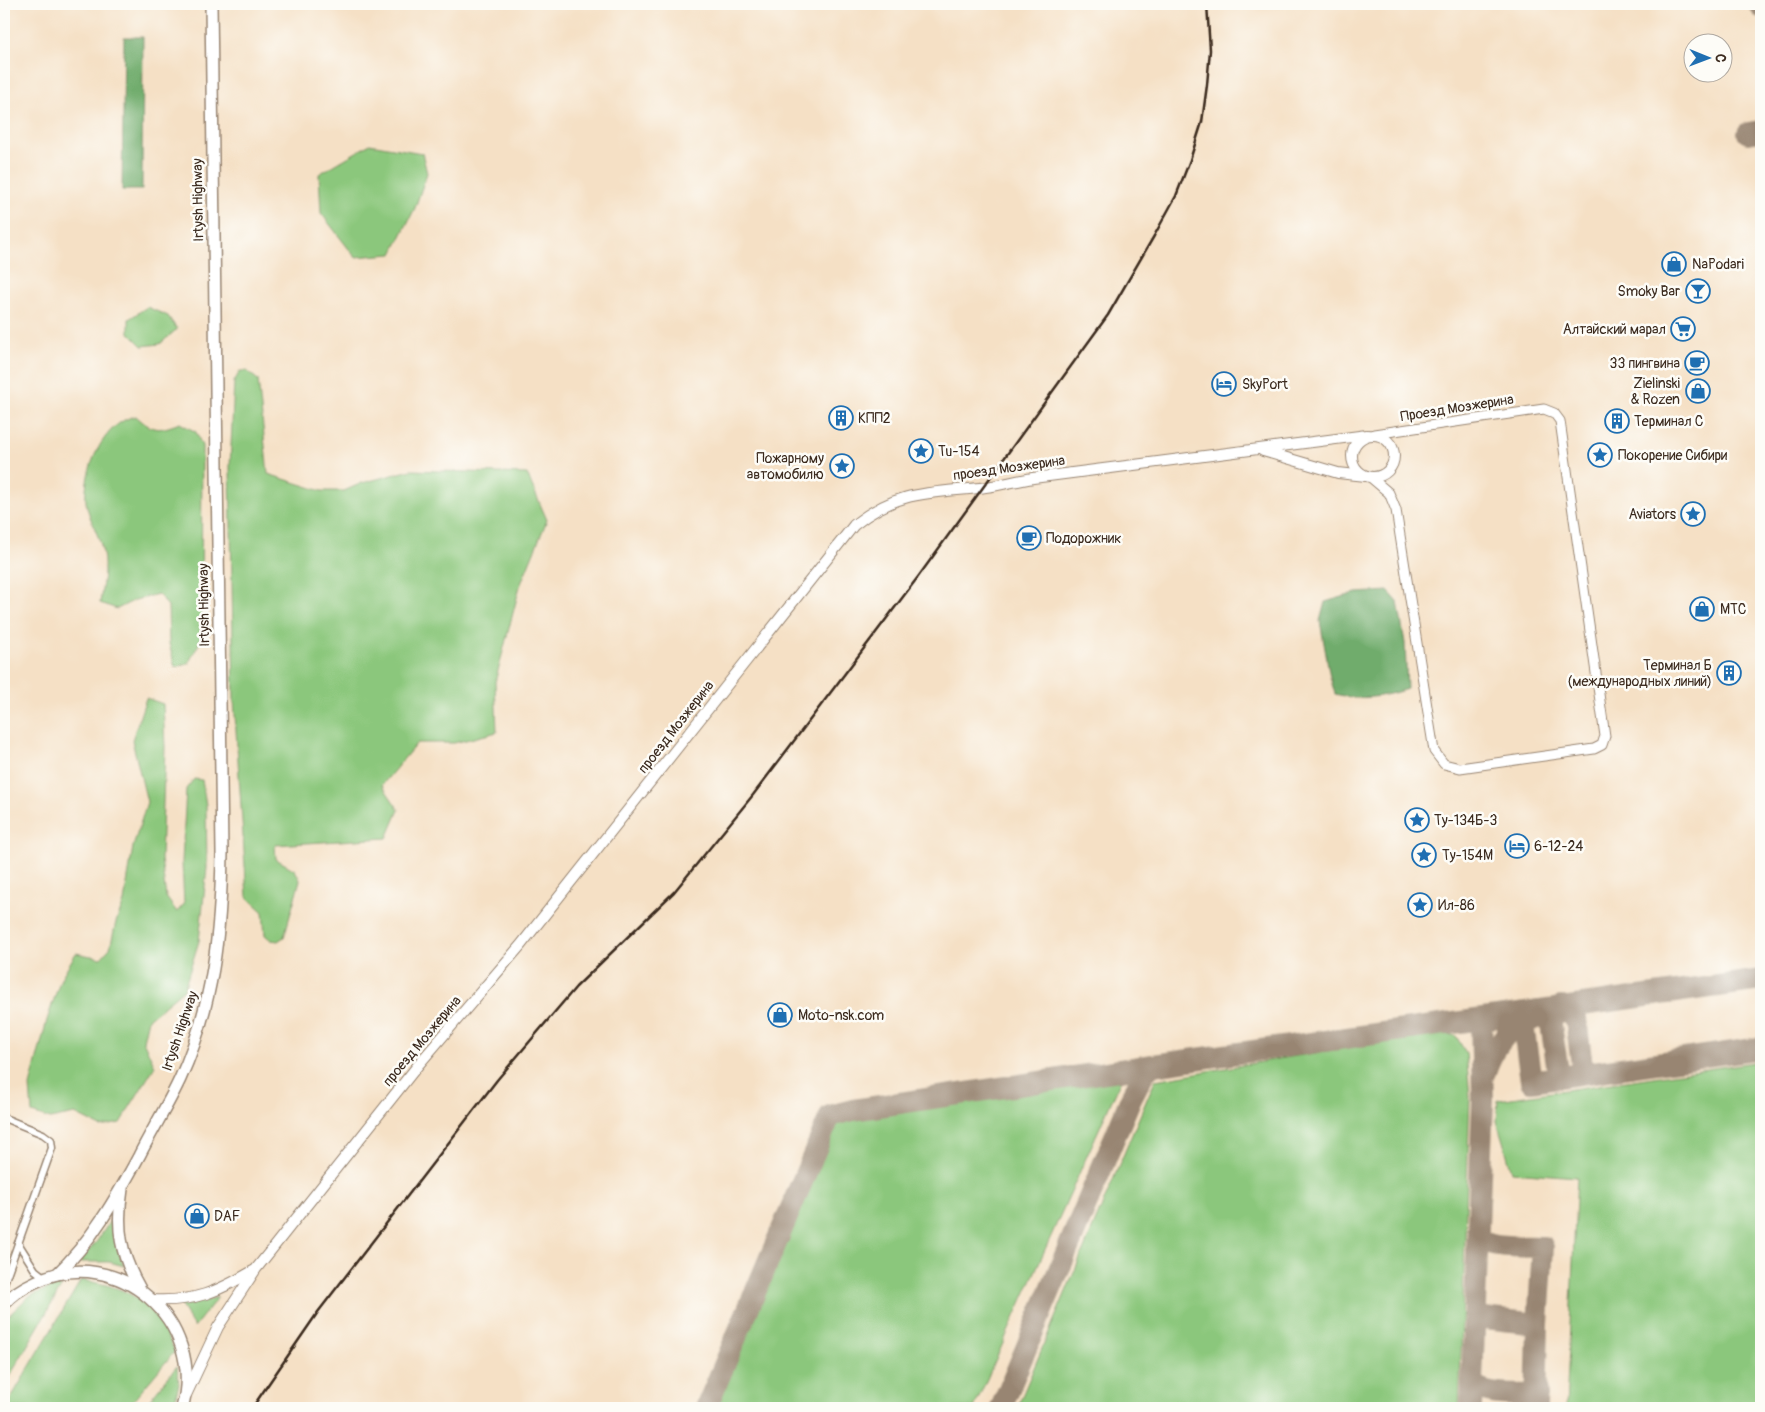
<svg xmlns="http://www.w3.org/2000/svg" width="1765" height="1412" font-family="Pangolin,sans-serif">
<rect width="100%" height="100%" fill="#fdfcf7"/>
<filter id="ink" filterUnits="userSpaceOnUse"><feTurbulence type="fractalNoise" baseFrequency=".02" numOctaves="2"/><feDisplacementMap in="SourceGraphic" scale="10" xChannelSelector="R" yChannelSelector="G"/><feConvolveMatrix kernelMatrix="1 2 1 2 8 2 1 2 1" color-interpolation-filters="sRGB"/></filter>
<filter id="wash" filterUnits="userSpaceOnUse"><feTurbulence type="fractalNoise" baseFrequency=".0096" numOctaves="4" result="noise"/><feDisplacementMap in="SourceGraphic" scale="20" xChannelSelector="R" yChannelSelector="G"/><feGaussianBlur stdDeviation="1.12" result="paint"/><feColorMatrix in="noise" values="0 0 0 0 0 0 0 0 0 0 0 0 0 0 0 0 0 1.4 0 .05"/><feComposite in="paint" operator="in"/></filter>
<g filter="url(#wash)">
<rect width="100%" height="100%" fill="#f5e0c5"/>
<!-- green -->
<g fill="#8bc77c" stroke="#63784d">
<path d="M370,144L422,153L427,173L415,208L392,254L355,257L321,213L319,174Z"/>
<path d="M147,307L168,316L177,329L160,344L142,346L129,333V319Z"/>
<path d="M240,371H247L258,380L268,474L322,491H344L362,483L411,470L527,474L547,520L520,586L495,682L497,732L454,743H417L382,785L399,810L387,838L275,845L276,859L295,870L300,880L284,937L278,941L271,940L265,935L263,912L247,897L234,700L230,467L234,382Z"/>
<path d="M136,416C153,432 158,431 180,423L196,432L202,446L201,640L188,664L175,667L169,643L168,606L158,594L135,600L117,609L100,603C102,588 106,569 103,553C100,536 89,520 86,502C83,471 103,422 136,416Z"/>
<path d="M146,698L163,704L165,747L161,859L166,897L177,912L184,904L182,862L186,789L194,779L202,780L206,805L207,868L199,941L184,989L148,1019L143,1041L155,1066L120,1123L101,1127L75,1114L50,1119L32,1113L30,1086L47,1020L61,978L76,953L101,958L110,948L116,922L124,902L133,847L147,802L132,740Z"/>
<path d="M1439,1032L1456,1036L1466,1053L1470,1097L1459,1408H1017L1155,1080Z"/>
<path d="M1761,1061V1408H1566L1577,1177L1512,1172L1497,1121L1498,1100Z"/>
<path d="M1121,1080L974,1408H715L838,1118Z"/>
<path d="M115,1214L116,1243L124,1266L109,1262H79L97,1241Z"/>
<path d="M81,1280C135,1288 152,1303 175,1351L127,1408H5Z"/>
<path d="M54,1286H62L4,1386V1320L28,1297Z"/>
<path d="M218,1297L194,1327L180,1304H192Z"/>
<path d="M177,1366L179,1384L173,1408H143Z"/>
</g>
<!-- forest -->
<g fill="#70ac6c" stroke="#566b45">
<path d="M124,37H143L142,190H122Z"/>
<path d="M1388,591L1398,602L1405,643L1407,689C1383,697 1360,701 1335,694L1330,677L1320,621L1325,602L1356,593Z"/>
</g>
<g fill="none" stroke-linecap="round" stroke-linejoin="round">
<!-- taxiway -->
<g stroke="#988572" stroke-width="22">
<path d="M1761,4V7"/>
<path d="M1748,133L1761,131"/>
<path d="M1556,1015L1561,1007L1576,1019L1583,1073"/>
<path d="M1503,1016L1524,1031L1531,1081L1761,1048"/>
<path d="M1532,1020L1538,1011L1551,1025L1559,1077"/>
<path d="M1485,1072C1492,1049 1507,1031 1526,1016"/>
<path d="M1478,1236C1485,1249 1528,1246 1543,1247L1538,1324L1536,1408"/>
<path d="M1475,1313L1484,1318L1538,1324"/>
<path d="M1472,1383C1482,1398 1520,1394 1537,1395"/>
<path d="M706,1408L830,1116L853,1110L1153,1065"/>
<path d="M1001,1408L1131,1098L1144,1073L1153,1065L1761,980"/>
<path d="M1471,1408L1483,1100L1481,1020"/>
</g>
</g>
</g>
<g filter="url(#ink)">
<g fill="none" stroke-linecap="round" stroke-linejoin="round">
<!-- street casing -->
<g stroke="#988572" stroke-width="9">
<g id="street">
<path d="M4,1118L43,1134L51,1140L52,1148L4,1283"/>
<path d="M18,1243L35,1270L44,1277"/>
</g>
</g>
<!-- secondary casing -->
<g stroke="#988572" stroke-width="11">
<path id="secondary" d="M1369,476L1389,493L1396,510L1434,751L1444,764L1460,768L1594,749L1602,745L1605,736L1560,421L1554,413L1544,409L1374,434"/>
</g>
<!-- primary casing -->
<g stroke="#988572" stroke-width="12">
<g id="primary">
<circle cx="1373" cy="456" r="21"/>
<path d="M1263,451L1338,473L1366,476"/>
<path d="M153,1300C195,1302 217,1292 253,1271"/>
<path d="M186,1395L218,1327L256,1269L419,1064L520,946L854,525C896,491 929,493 980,488C997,486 1015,481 1033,478L1367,435"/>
</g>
</g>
<!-- highway casing -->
<g stroke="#988572" stroke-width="14">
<g id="highway">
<path d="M122,1189C116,1228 120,1254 140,1289"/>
<path d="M57,1274C91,1242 117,1197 139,1156C152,1130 168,1105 180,1079C213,1007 221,931 222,853L211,4"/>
<path d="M4,1304C12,1294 24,1287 35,1282C118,1242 207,1322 182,1408"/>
</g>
</g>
<!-- street -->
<use href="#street" stroke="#fff" stroke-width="6"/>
<!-- secondary -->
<use href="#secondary" stroke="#fff" stroke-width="9"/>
<!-- primary -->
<use href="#primary" stroke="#fff" stroke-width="10"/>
<!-- highway -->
<use href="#highway" stroke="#fff" stroke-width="11"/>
<!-- rail -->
<path stroke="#3b2a1e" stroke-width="2.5" d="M252,1408L318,1312L497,1080L576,987L674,892L753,795L918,577L1108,315L1154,236L1176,196L1190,160L1202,122L1207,85L1210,50L1207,4"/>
</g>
</g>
<!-- icons -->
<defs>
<g id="shop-ring" transform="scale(1.25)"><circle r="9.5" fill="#fdfcf7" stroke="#1f6fb2" stroke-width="1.5"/><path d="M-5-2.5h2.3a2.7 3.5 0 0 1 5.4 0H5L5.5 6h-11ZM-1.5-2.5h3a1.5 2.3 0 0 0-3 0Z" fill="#1f6fb2"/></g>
<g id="bar-ring" transform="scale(1.25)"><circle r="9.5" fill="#fdfcf7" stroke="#1f6fb2" stroke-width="1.5"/><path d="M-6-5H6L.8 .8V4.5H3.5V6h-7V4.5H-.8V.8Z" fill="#1f6fb2"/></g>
<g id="supermarket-ring" transform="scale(1.25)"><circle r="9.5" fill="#fdfcf7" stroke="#1f6fb2" stroke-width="1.5"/><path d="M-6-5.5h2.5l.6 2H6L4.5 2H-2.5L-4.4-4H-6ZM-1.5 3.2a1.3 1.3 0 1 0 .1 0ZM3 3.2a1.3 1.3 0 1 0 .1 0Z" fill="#1f6fb2"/></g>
<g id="cafe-ring" transform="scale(1.25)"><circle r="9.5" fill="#fdfcf7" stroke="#1f6fb2" stroke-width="1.5"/><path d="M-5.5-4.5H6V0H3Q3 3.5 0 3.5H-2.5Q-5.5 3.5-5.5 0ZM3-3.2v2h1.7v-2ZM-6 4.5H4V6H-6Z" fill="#1f6fb2"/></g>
<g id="hotel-ring" transform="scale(1.25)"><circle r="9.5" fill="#fdfcf7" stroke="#1f6fb2" stroke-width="1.5"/><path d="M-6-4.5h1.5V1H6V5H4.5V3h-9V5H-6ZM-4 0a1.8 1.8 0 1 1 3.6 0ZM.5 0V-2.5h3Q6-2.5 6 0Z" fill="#1f6fb2"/></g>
<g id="building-ring" transform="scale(1.25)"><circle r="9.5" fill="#fdfcf7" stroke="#1f6fb2" stroke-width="1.5"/><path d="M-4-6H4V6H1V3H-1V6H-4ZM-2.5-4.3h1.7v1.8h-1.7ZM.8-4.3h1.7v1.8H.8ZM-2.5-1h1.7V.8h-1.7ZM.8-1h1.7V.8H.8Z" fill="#1f6fb2"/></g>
<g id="sight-ring" transform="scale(1.25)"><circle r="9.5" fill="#fdfcf7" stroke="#1f6fb2" stroke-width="1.5"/><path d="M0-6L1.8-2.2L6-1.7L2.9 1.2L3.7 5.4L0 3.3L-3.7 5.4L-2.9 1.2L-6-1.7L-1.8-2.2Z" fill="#1f6fb2"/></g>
</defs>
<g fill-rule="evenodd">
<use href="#shop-ring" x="1674" y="264"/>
<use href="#bar-ring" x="1698" y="291"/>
<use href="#supermarket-ring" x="1683" y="329"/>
<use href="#cafe-ring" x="1697" y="363"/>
<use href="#hotel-ring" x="1224" y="384"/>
<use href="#shop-ring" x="1698" y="391"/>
<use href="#building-ring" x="841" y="418"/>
<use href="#building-ring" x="1617" y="421"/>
<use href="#sight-ring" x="921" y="451"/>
<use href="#sight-ring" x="1600" y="455"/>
<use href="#sight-ring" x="842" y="466"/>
<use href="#sight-ring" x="1693" y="514"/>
<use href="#cafe-ring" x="1029" y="538"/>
<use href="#shop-ring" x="1702" y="609"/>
<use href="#building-ring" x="1729" y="673"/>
<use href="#sight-ring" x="1417" y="820"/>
<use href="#hotel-ring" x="1517" y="846"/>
<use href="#sight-ring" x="1424" y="855"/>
<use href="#sight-ring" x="1420" y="905"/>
<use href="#shop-ring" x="780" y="1015"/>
<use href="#shop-ring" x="197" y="1216"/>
</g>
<g text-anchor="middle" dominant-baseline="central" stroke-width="5" stroke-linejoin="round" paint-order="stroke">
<!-- street labels -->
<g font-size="14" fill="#3b2a1e" stroke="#fdfcf7">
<text transform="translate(198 200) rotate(-91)">Irtysh Highway</text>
<text transform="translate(1457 408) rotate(-9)">Проезд Мозжерина</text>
<text transform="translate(1009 468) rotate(-8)">проезд Мозжерина</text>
<text transform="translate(204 605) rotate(-91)">Irtysh Highway</text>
<text transform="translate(676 727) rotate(-52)">проезд Мозжерина</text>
<text transform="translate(180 1031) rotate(-71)">Irtysh Highway</text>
<text transform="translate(422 1041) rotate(-50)">проезд Мозжерина</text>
</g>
<!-- poi labels -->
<g font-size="14" fill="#3b2a1e" stroke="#fdfcf7" text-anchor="start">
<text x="1692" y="264">NaPodari</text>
<text x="1680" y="291" text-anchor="end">Smoky Bar</text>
<text x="1666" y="329" text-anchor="end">Алтайский марал</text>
<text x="1680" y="363" text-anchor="end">33 пингвина</text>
<text x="1680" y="383" text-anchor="end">Zielinski<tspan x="1680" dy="16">&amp; Rozen</tspan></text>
<text x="1242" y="384">SkyPort</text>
<text x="858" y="418">КПП2</text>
<text x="1634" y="421">Терминал С</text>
<text x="938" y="451">Tu-154</text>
<text x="1618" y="455">Покорение Сибири</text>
<text x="824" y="458" text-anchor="end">Пожарному<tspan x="824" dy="16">автомобилю</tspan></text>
<text x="1676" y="514" text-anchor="end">Aviators</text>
<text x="1046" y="538">Подорожник</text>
<text x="1720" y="609">МТС</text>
<text x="1712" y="665" text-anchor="end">Терминал Б<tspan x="1712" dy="16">(международных линий)</tspan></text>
<text x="1434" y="820">Ту-134Б-3</text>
<text x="1534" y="846">6-12-24</text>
<text x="1442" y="855">Ту-154М</text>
<text x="1438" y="905">Ил-86</text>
<text x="798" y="1015">Moto-nsk.com</text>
<text x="214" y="1216">DAF</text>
</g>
</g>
<!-- margin -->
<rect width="1765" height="1412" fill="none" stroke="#fdfcf7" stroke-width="20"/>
<!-- north arrow -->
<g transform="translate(1708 58) rotate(91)"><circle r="24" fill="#fdfcf7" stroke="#afa8a0"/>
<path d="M0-4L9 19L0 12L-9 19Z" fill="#1f6fb2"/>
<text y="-8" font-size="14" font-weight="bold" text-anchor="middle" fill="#3b2a1e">С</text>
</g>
</svg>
